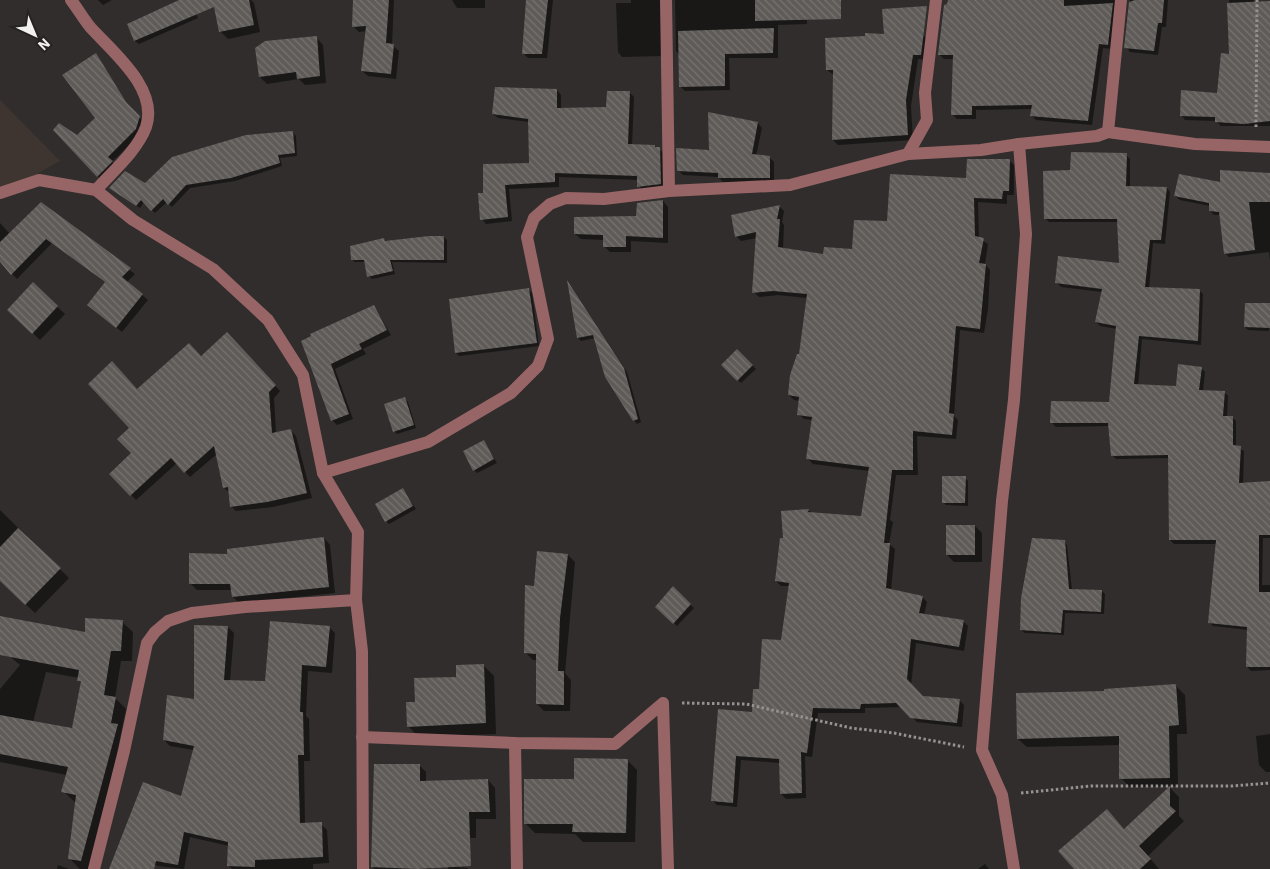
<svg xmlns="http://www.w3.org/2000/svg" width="1270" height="869" font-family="'IBM Plex Sans',sans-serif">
<defs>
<pattern id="building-back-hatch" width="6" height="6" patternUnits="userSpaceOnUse" patternTransform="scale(1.25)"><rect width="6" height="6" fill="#5e5b59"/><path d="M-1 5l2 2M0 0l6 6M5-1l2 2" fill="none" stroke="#767371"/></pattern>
</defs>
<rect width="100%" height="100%" fill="#302d2c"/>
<!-- built -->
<path fill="#3e3531" d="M0,100L60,161L0,194Z"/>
<!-- shadow -->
<g fill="#0007" fill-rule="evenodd">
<path d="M98,0H112L103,5Z"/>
<path d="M182,0L190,1L198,18L139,44L135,41L128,24Z"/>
<path d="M228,0H251L254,3L260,32L228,39L221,32L215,3Z"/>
<path d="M354,0H394L392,45L399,51L396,79L368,76L362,71L367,31L359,32L353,26Z"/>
<path d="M452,0H485V8H457Z"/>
<path d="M528,0H553L547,58H528L524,54Z"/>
<path d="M631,0H665L663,56L622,57L618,52L616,3H631Z"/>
<path d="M675,0H807V24L778,25V58H729L730,90L685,91L680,86L679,54L676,51Z"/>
<path d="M949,0H1119L1113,49L1103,48L1092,125L1036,120L1032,116V109L976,110V119H957L952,114L954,59H944L939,54Z"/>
<path d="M1130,0H1168L1166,27H1162L1158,55L1130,52L1126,47Z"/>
<path d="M1229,0H1254L1252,13L1270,14V126H1221L1216,121L1185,120L1181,115L1218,94L1230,55Z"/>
<path d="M923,35L929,40L926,60L918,59L911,106L913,140L838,145L833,140L834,75L827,70Z"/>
<path d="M316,37L323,45L326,83L305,85L299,79L267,84L260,77Z"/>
<path d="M96,55L130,109L144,122L140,134L112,162L117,166L102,181L55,130L77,137L96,118Z"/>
<path d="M557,90L561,95V109H607L630,93L634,97L632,146H655L664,153L665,188L643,191L639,186L638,180L559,177V187L509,189L512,221L486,224L482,219L484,194L530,164L529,122L498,118L493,114Z"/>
<path d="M709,113L758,123L762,128L756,156L769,157L774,162V182H723L718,177L683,175L678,170L710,151Z"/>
<path d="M292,132L296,136L297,156L280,158L282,166L235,181L190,188L172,207L167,202L155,213L144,202L140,208L114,191L145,185Z"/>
<path d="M1126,155L1130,159V187L1167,188L1170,192L1165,244L1153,243L1149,289L1199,290L1203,294L1201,345L1142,339L1138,386L1177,387L1201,368L1205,372L1203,391L1224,392L1228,396L1227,417H1232L1236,421V447L1244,451L1243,484L1270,482V538H1263L1262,585H1270V670L1251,671L1247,667L1248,630L1213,626L1209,622L1217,544H1174L1170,540V458L1116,459L1112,455L1109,426L1056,427L1052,423L1110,403L1117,329L1100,326L1096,322L1102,292L1061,287L1057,283L1121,264L1118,222H1049L1045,218L1071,171Z"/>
<path d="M1009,160L1014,165V195H1007V204L978,202L979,238L988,244L985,264L990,270L988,309L984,333L960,330L954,416L958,420L956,439L917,436L918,475H896L890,520L893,522L889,544L895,549L891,590L922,597L927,602L924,615L963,621L968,626L964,651L916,643L911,685L922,697L959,700L964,705L962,727L917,722L902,707L865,708V713H818L812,757L805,756L806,798L786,799L781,794L780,763L741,760L737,807L717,805L712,800L754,713L760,690L782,641L790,586H781L776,581L785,539L808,510L812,513L863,518L869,471L813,464L808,459L813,420L804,419L799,414L800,401L794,400L789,395L800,356L807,298L778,295L759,297L754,292L757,238L741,241L736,236L779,206L784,211L782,222L784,225L783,249L824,255L854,250L888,222L967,179Z"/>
<path d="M1270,174V261L1269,252L1229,257L1225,253L1220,215H1214L1210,211V206L1180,200L1175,196L1221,183Z"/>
<path d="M663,201L668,207V243L631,241V252H610L605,247V240L581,239L575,234L637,217Z"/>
<path d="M41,204L135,274L127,282L148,300L122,332L94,310L106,283L52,243L17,279L1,262L0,263V223L10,234Z"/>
<path d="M444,237L447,240V263L392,262L395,274L372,279L369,276L366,262H355L352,259L384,239L387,242Z"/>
<path d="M569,283L627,372L641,422L637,424L634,420L595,338L581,341L578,338Z"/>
<path d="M33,284L65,314L40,340L9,310Z"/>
<path d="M529,290L532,293L539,346L459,356L456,353Z"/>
<path d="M374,306L391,335L363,349L366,354L335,369L353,419L337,425L332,420L303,342Z"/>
<path d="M1270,308L1269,331L1248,330L1245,327Z"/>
<path d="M232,339L280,391L274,398L276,433L290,430L296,436L312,498L273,507L236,511L231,506L230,493L224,488L217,454L190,477L177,463L136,500L111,474L133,453L130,428L137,390Z"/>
<path d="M737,350L756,369L741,383L723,365Z"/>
<path d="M405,399L408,402L416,428L397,434L394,431Z"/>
<path d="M484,442L497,463L477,473L474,470Z"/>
<path d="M965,478L968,481V506L946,505L943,502Z"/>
<path d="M403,490L416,509L389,524L386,521Z"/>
<path d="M0,510L69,578L35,613L0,580Z"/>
<path d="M975,526L982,533V562H954L947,555Z"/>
<path d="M324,538L330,545L335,593L239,603L233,597L232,590H197L190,583L229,555Z"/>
<path d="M1064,541L1067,545L1072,590L1102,591L1105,594L1104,614L1065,613L1064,635L1025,633L1021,630Z"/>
<path d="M568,555L575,562L565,673L571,680L570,711H544L537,704L538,660H533L526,653V587H535Z"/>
<path d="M673,588L694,608L677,626L656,607Z"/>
<path d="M0,617L86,633L122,622L133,632L132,661H121L115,698L126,709L93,869H80L69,858L76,803L63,791L67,775L0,762V689L20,665L0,648ZM46,672L79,678L82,684L73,730L33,722Z"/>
<path d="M228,627L234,633L230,681L266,682L329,627L335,633L332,673L308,671L306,716L309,719L310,761H304L305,824H321L327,830L329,863L313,864V869H232L228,865L229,846L190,837L184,869L158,866L126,851L182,798L194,750L170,746L164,740L195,700Z"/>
<path d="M483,665L494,676L496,734L419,737L408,726L416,704Z"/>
<path d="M1176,686L1185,695L1187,734H1177L1178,786L1130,787L1121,778L1120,745L1027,747L1018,739L1106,692Z"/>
<path d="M1270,734V772H1266L1259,765L1256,736Z"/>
<path d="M627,760L637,770L635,842H583L575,834L535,833L526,824L575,780Z"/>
<path d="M419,765L426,772V782L488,780L495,788L496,819H476V838L432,837L431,869H375L372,866Z"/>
<path d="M1170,788L1179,797V816L1184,821L1148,856L1159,869H1075L1116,820L1125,830Z"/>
<path d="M985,864L989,869H978Z"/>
<path d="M58,865L69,869H57Z"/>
<path d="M448,866L467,868L469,869H448Z"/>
</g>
<!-- building -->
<g fill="url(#building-back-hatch)">
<path d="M179,0H249L254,25L219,32L214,7L134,41L127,24Z"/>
<path d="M353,0H389L386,43L394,44L391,74L361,71L366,26L352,27Z"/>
<path d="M526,0H548L542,54H522Z"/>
<path d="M755,0H841V19L755,21Z"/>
<path d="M948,0H1064V6L1113,3L1108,45L1099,44L1088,121L1030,116L1032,105L972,106V115H951L953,55H938L944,5L947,4Z"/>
<path d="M1135,0H1164L1162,23H1158L1154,51L1124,48L1129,2Z"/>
<path d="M1270,1V121L1244,124L1215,122V117L1180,116L1181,90L1217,93L1221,53L1229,54L1227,3Z"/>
<path d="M927,6L921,55H913L906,100L908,135L832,140L833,70H826L825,38L865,36V33L884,34L882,9Z"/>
<path d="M774,28L773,53L725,54V86L679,87L678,31Z"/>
<path d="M317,36L320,76L297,79L296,72L259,77L255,48L265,41Z"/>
<path d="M96,53L126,102L140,116L136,129L108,157L113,161L97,177L53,130L59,123L77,135L95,118L62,75Z"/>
<path d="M495,87L557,89V108L606,107L607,91H630L628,144L655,145V147H660L661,184L637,187V176L555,173V182L505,185L508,217L480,220L478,193H483V164L529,163L528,119L492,114Z"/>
<path d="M708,112L758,122L752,154L770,156V178H718V173L677,171L676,148L709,150Z"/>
<path d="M293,131L295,153L278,155L280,163L231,178L186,185L168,205L163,199L151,211L141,200L136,206L109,188L125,171L145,183L172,157L246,135Z"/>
<path d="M1071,152L1127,153L1126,186L1167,187L1161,240H1150L1145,287L1200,289L1198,341L1139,336L1134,384L1176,386L1178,364L1202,367L1199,390L1225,391L1223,416H1233V445L1241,446L1239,483L1270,481V535H1259V592H1270V667H1246L1247,627L1208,623L1216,540H1169L1168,455L1111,456L1108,423H1050L1051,401L1109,402L1116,326L1095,322L1102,289L1055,283L1058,256L1119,263L1117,219H1044L1043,171L1070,170Z"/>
<path d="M967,159H1010L1009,191H1003L1002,199L974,198L975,236L984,238L979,263L986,264L980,329L956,326L949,413L954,414L952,435L913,431V470H892L884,543H890L886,588L923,596L919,613L964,620L959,647L911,639L907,679L923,696L960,699L957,723L910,718L896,703L861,704L860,709L813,708L807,753L801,752L802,793L780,794L779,759L736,756L733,803L711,801L718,709L752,712L753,689H759L762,639L781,640L789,583L775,581L780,538H783L781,511L809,509L808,512L861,516L869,467L806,459L812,417L797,415L799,397L788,395L790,375L797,354H799L807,294L773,291L752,293L756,232L735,237L731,215L780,205L777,219H780L778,247L823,254L824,247L852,249L854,220L887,221L890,174L966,178Z"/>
<path d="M1220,170L1270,173V202H1249L1255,250L1224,254L1219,212L1209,211V203L1174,196L1179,174L1220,182Z"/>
<path d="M663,200V238L626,236V247H603V235L574,234V217L636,216L637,203Z"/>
<path d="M41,202L131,268L122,277L143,294L116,328L87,305L105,282L46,239L11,275L0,262V242Z"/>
<path d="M429,236H444V260H390L393,271L367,277L364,260H351L350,246L384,238L385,241Z"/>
<path d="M567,280L624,368L638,419L633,421L605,377L593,335L577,338Z"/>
<path d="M33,282L58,306L32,334L7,310Z"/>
<path d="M529,288L537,343L455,353L449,299Z"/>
<path d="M1245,303H1270V328L1244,327Z"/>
<path d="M374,305L387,330L359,344L362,349L331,364L349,414L331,421L301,341L311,336L310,334Z"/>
<path d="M227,332L276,385L269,392L272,433L291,429L307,493L267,502L230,507L228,487L223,488L214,446L184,473L171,458L130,496L109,474L131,453L117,439L129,428L88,384L112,361L137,389L189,343L201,356Z"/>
<path d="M737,349L753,365L737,381L721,365Z"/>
<path d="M405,397L414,425L393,432L384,404Z"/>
<path d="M484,440L494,459L473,471L463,451Z"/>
<path d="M942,476H966L965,503H942Z"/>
<path d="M403,488L413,506L385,522L375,504Z"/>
<rect x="946" y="525" width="29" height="30"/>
<path d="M18,528L61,568L25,605L0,581V547Z"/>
<path d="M324,537L329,587L232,597L230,584H189V553L227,554V549Z"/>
<path d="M1032,538L1065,540L1069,589L1102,590L1101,612L1063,610L1061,633L1020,630L1021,598Z"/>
<path d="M537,551L568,554L560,618L558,671H564V705L536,704V654L524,653L525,585L534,586Z"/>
<path d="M673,586L691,604L673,624L655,607Z"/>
<path d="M0,616L85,632V618L123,620L121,651H111L104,695L116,697L111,723L118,724L81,861L68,859L76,795L61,792L68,767L0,754V715L72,728L81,681H77L79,670L0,655Z"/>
<path d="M270,621L330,626L326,667L302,665L300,712H303L304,755H298L300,823L322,822L323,857L255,860V867L227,866L228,842L184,832L178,865L156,861L154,869H109L143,782L181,796L194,746L163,740L167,695L194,699V625L228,626L224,680L265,681Z"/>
<path d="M484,664L486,723L407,727L406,702H415L414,678L456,677V665Z"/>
<path d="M1176,684L1179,725L1169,726L1170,778L1119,779V736L1017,739L1016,693L1104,691V689Z"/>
<path d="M574,758L628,759L626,833L572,832L573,824H524V779H574Z"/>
<path d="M374,764H420V781L488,779L490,812H469L471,866L417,869L371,867Z"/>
<path d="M1170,786V806L1176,811L1139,846L1151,859L1140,869H1074L1058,851L1107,809L1124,829Z"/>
</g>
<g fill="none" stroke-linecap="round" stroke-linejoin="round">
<!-- path -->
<g stroke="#959291" stroke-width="3" stroke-dasharray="2.5 2.5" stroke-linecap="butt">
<path d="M1256,127L1257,0"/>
<path d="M682,703L746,704L851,728L894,733L964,747"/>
<path d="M1021,793L1091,786H1232L1270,783"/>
</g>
<!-- minor -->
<g stroke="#986566" stroke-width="12">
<path d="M71,0C78,9 84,20 91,28C113,52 159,89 146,127C137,151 113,171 96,190"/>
<path d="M666,0L669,191"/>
<path d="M1108,132L1121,0"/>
<path d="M1019,144L1097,136L1108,132L1195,144L1270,147"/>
<path d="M908,154L927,120L925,93L936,0"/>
<path d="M0,193L39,180L96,190L133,220L213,269L268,320L303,375L323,473L358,532L356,600L362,651L363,869"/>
<path d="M323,473L428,442L511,393L538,366L548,339L527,237L534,218L550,204L566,198L604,199L669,191L790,185L908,154L981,150L1019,144L1026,234L1014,400L1002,501L982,750L1002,795L1014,869"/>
<path d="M362,737L515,743L615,744L663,703L668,869"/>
<path d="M515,743L517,869"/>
<path d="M94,869L124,751L147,643L155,632L168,621L192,613L245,607L356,600"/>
</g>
</g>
<!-- north arrow -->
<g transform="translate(35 35) rotate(136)" stroke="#262322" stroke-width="4" paint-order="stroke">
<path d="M0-4L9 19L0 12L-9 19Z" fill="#f3f1f0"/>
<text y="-8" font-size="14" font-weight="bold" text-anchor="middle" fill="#f3f1f0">N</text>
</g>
</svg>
